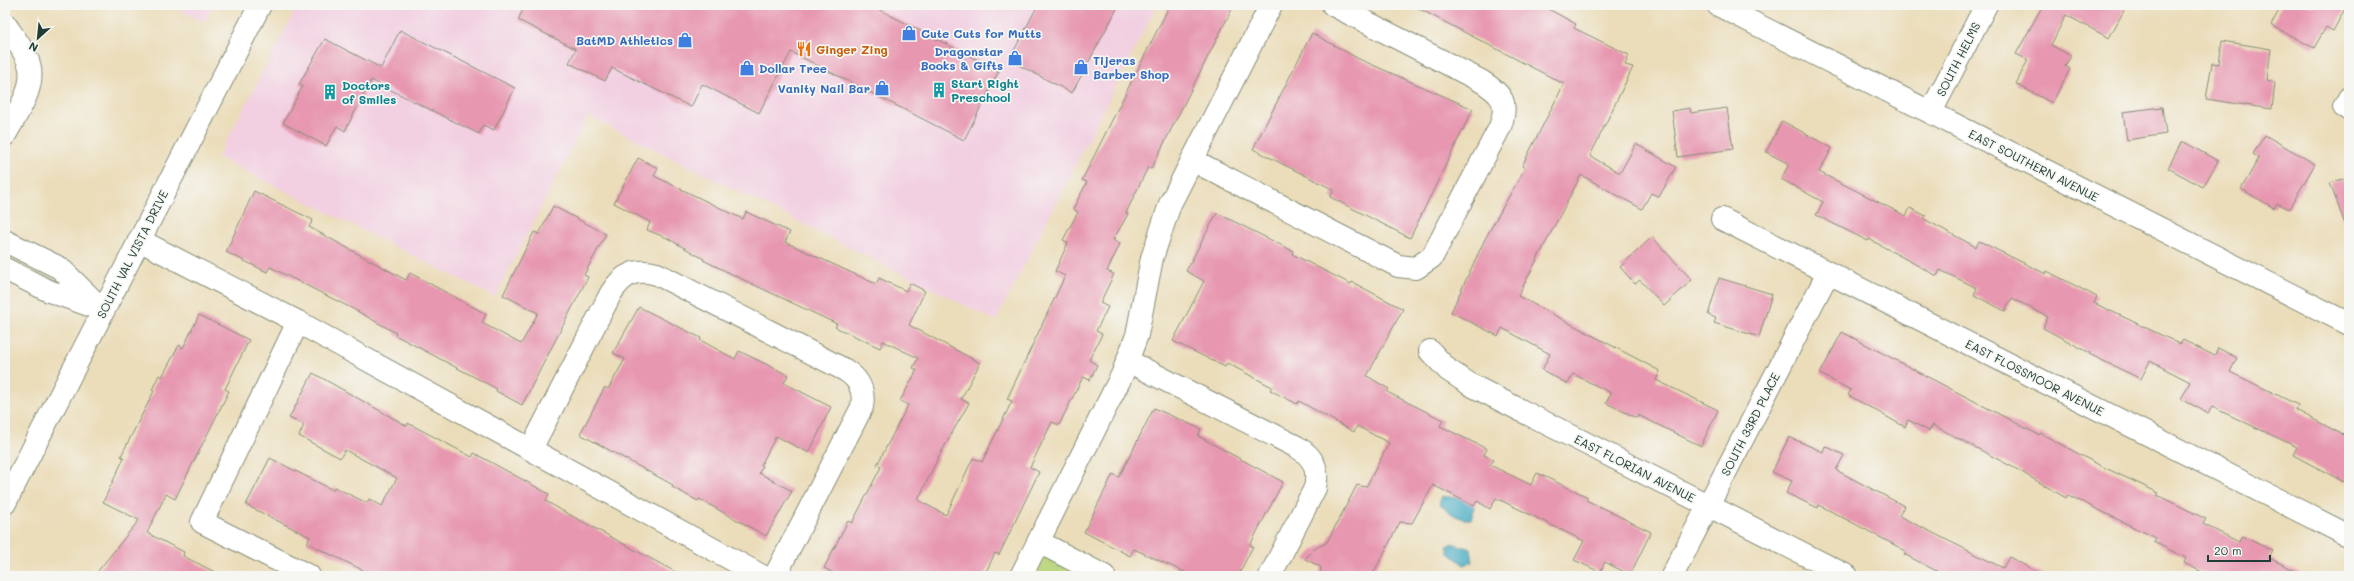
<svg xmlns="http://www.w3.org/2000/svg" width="2354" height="581" font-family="Mali,sans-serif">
<rect width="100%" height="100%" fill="#f6f6f2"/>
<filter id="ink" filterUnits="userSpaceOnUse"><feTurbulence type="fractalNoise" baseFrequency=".025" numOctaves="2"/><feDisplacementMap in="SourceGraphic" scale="8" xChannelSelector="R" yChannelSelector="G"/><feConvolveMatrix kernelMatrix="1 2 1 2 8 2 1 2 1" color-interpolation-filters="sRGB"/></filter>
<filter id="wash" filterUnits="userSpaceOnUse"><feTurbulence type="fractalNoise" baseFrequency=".012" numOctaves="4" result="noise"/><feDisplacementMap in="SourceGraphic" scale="16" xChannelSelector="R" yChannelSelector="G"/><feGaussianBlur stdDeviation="0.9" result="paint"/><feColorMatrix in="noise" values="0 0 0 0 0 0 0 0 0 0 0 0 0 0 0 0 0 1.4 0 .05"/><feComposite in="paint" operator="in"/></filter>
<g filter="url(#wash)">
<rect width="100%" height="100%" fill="#ebddba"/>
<!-- built -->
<g fill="#f2cfe1">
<path d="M169,5H213L204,22Z"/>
<path d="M298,5H1157L996,321L588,116L495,297L218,157Z"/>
</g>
<!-- green -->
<path fill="#b8d479" stroke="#6c8856" d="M1039,542L1104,576H1021Z"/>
<!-- water -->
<g fill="#41a9c1" stroke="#30737a">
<path d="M1442,496L1464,499L1474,504L1473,518C1462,523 1447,511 1439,504Z"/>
<path d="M1452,543L1471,549L1473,562L1464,565L1449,553L1447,546Z"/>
</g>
<g id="blocks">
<!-- building -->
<g fill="#e797b0">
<path d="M525,5H870L999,71L964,140L791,52L759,113L702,84L691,107L612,68L605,81L569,63L576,49L518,20Z"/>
<path d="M1038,5H1119L1072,93L1009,60Z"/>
<path d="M1170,5H1234L1151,169L1148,167L1126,213L1128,214L1113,240L1120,244L1107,271L1114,274L1100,303L1108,307L1096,331L1102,334L1089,360L1097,365L1090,380L1083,377L1059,425L1052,422L1030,467L1039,472L999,555L995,553L984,576H839L824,568L848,521L852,523L881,467L877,465L908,405L900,401L917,370L913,368L918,358L883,341L880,348L835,327L837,324L746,281L703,260L704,259L667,238L647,230L650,222L614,203L638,158L658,168L654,176L743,219L746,212L790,232L785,242L876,284L879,278L906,291L910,283L925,291L909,325L980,363L961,399L969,403L939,456L918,500L946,515L973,458L982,462L1012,401L1007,399L1065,276L1055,271L1068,243L1063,240L1078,212L1073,209L1087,182L1082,180Z"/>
<path d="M1412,5H1541L1576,24L1574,28L1629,55L1625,65L1633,67L1590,156L1620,173L1636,144L1676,167L1659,197L1651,193L1642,209L1581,175L1518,296L1660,371L1656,380L1718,410L1701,446L1638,415L1637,418L1606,403L1611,393L1573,374L1568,384L1542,370L1550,354L1502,328L1498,336L1451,312L1485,239L1525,168L1522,166L1564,84Z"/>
<path d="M2043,5H2127L2109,38L2066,15L2051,45L2071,56L2065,66L2070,69L2052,103L2016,84L2028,60L2016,54Z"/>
<path d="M2282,5H2347L2333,31L2326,27L2314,48L2271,25Z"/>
<path d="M400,30L515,88L494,130L483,125L479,134L371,80L345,131L337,126L326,146L283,123L303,86L299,84L325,39L381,68Z"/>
<path d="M1312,33L1359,59L1473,109L1410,238L1330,197L1334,190L1253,149Z"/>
<path d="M2222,41L2271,49L2267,80L2275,82L2272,109L2206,99L2212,63L2219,64Z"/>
<path d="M2162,107L2166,134L2127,140L2123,112Z"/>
<path d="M1690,108L1691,113L1727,108L1733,149L1678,157L1672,111Z"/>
<path d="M1782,121L1832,148L1819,172L1906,216L1910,208L1926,216L1924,219L1976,247L1979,241L2046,274L2047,271L2097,297L2094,303L2180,344L2183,340L2215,356L2218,348L2237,358L2230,372L2298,405L2296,410L2349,438V473L2344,482L2293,455L2297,447L2212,407L2208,413L2181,399L2190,382L2150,361L2141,379L2089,354L2090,353L2043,328L2048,317L2012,298L2005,311L1974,295L1977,288L1940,270L1937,276L1869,239L1868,241L1816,215L1823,202L1781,179L1789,164L1766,152Z"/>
<path d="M2265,135L2315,164L2289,209L2277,203L2274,208L2241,189L2259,158L2253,154Z"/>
<path d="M2182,141L2218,161L2203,187L2168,168Z"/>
<path d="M2349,177V230H2347L2330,183Z"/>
<path d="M254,191L313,220L309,227L406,280L410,273L486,314L482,323L521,344L538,313L503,295L534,232L539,234L553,206L606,234L584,275L588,277L522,405L496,391L497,389L395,335L396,333L357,311L270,267L267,272L226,252Z"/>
<path d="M1217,213L1293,251L1292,254L1327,272L1351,284L1352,282L1403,309L1367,376L1389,389L1387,392L1443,420L1440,426L1487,449L1484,455L1494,460L1490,465L1531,485L1537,473L1588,497L1586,500L1651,532L1630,575L1605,562L1600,572L1574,560L1584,541L1496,498L1490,509L1477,501L1474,506L1433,485L1412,523L1400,522L1372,576H1329L1320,572L1321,567L1305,559L1313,550L1327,542L1357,485L1366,487L1389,443L1357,426L1354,432L1299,401L1297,404L1270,390L1272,387L1227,363L1225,367L1173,341L1204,281L1186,271Z"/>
<path d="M1652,237L1692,280L1664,306L1640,280L1635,284L1620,267Z"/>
<path d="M1719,278L1772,294L1759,337L1714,323L1716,318L1708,315Z"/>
<path d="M639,307L701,338L700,340L735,359L739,351L788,375L784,383L831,407L809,453L776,436L761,465L763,466L759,473L792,491L766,536L699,499L698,501L672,487L673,485L580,434L605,387L608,389L625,359L613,353Z"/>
<path d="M199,315L249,340L225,389L229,391L175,499L166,494L147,533L184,552L183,556L223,576H94L139,520L103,502L124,458L121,456L154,391L152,390L159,375L162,377L179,345L183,348Z"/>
<path d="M1842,332L2039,435L2040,433L2101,466L2159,493L2157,495L2206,519L2203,524L2239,542L2242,536L2273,551L2269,558L2306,576H2210L2184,563L2186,558L2154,542L2156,538L2068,495L2066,498L2020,471L1933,425L1929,431L1908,420L1905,427L1848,395L1851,390L1820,374Z"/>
<path d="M313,373L407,426L408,423L472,457L474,453L518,477L549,494L546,501L561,510L683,576H375L307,543L310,537L246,505L270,458L333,490L334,487L367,503L369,499L382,506L397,478L345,450L340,458L299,436L304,425L289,418Z"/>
<path d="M1154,408L1201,429L1198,436L1283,482L1250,545L1253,546L1238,576H1193L1134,549L1130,556L1084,532L1113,474L1119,477Z"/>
<path d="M1789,437L1823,452L1825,446L1844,455L1836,470L1904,506L1899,516L2003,568L2009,557L2045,576H1946L1904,554L1906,551L1819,505L1818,508L1786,493L1792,481L1772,472Z"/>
</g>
</g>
</g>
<g filter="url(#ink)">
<use href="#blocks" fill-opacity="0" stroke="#858d77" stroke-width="1"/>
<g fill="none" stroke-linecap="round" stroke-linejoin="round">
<!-- minor casing -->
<g stroke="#858d77" stroke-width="24">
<g id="minor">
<path d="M5,24C13,36 23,48 28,61C38,86 16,114 5,135"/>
<path d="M2344,107L2349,98"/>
<path d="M1931,112L1986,5"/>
<path d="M1192,160L1398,266L1416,268L1432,257L1500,127C1509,102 1502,94 1481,81L1333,5"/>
<path d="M1722,219L2349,536"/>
<path d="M139,240L298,322L762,576"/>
<path d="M5,241L60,268L103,310"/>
<path d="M5,269L49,291L97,308"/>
<path d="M298,322L202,522L309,576"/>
<path d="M1430,351L1448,370L1471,385L1847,576"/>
<path d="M1128,361L1297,447C1314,457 1319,469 1315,488L1270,576"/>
<path d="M531,449L611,293C623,274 636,268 657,274L845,370C859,379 865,390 862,407L775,576"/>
<path d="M1039,542L1104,576"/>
<path d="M1021,576L1122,375L1137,335L1152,258L1170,204L1271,5"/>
<path d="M1672,576L1828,273"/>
</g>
</g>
<!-- major casing -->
<g stroke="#858d77" stroke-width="24">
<g id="major">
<path d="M1718,5L2349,324"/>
<path d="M5,503L260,5"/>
</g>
</g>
<!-- minor -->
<use href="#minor" stroke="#fff" stroke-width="22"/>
<!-- major -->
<use href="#major" stroke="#fff" stroke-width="22"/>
</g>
</g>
<!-- icons -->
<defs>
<g id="shop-bare" transform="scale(1.2)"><path d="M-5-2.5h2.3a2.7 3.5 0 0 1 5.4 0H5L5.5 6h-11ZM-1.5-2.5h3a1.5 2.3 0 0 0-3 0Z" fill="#3f7fe0" stroke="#f6f6f2" stroke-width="2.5" paint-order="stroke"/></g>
<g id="restaurant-bare" transform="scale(1.2)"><path d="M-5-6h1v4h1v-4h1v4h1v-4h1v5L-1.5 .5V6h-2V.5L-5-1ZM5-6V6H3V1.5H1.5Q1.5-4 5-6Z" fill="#e8710a" stroke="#f6f6f2" stroke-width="2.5" paint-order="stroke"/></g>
<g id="building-bare" transform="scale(1.2)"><path d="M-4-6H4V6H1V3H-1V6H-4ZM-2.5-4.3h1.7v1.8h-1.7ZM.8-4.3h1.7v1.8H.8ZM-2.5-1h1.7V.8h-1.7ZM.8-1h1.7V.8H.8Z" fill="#0f9aa8" stroke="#f6f6f2" stroke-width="2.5" paint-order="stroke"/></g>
</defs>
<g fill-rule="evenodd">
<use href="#shop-bare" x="909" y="33"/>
<use href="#shop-bare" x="685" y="40"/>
<use href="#restaurant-bare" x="804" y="49"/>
<use href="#shop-bare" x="1015" y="58"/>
<use href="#shop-bare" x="1081" y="67"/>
<use href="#shop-bare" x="747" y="68"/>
<use href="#shop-bare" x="882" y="88"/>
<use href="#building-bare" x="939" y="90"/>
<use href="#building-bare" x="330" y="92"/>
</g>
<g text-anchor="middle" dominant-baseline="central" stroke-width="3.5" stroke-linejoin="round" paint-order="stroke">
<!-- shop labels -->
<g font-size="12" font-weight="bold" fill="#366cbe" stroke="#f6f6f2" text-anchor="start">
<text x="921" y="33">Cute Cuts for Mutts</text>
<text x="673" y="40" text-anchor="end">BatMD Athletics</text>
<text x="1003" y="51" text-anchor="end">Dragonstar<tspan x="1003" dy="14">Books &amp; Gifts</tspan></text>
<text x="1093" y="60">Tijeras<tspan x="1093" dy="14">Barber Shop</tspan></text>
<text x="759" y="68">Dollar Tree</text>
<text x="870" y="88" text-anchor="end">Vanity Nail Bar</text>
</g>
<!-- food labels -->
<g font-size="12" font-weight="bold" fill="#c56008" stroke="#f6f6f2" text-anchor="start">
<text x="816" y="49">Ginger Zing</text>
</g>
<!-- street labels -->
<g font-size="12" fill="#1f3d34" stroke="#f6f6f2">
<text transform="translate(1958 59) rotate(-63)">SOUTH HELMS</text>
<text transform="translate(2034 165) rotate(27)">EAST SOUTHERN AVENUE</text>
<text transform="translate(132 254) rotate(-63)">SOUTH VAL VISTA DRIVE</text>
<text transform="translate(2035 377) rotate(27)">EAST FLOSSMOOR AVENUE</text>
<text transform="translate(1750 424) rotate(-63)">SOUTH 33RD PLACE</text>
<text transform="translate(1635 468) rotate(27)">EAST FLORIAN AVENUE</text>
</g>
<!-- culture labels -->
<g font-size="12" font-weight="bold" fill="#0d838f" stroke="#f6f6f2" text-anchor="start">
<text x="951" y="83">Start Right<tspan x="951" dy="14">Preschool</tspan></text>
<text x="342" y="85">Doctors<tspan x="342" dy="14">of Smiles</tspan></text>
</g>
</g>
<!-- margin -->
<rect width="2354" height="581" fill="none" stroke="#f6f6f2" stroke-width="20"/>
<!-- north arrow -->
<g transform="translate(38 38) rotate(207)" stroke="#f6f6f2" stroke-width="3" paint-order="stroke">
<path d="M0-3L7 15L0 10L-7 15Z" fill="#1f3d34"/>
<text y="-6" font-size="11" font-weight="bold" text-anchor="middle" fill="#1f3d34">N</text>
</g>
<!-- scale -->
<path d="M2208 555v6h62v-6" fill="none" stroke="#1f3d34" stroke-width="2"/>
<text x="2214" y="555" font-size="12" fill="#1f3d34" stroke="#f6f6f2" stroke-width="3" paint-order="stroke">20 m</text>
</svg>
